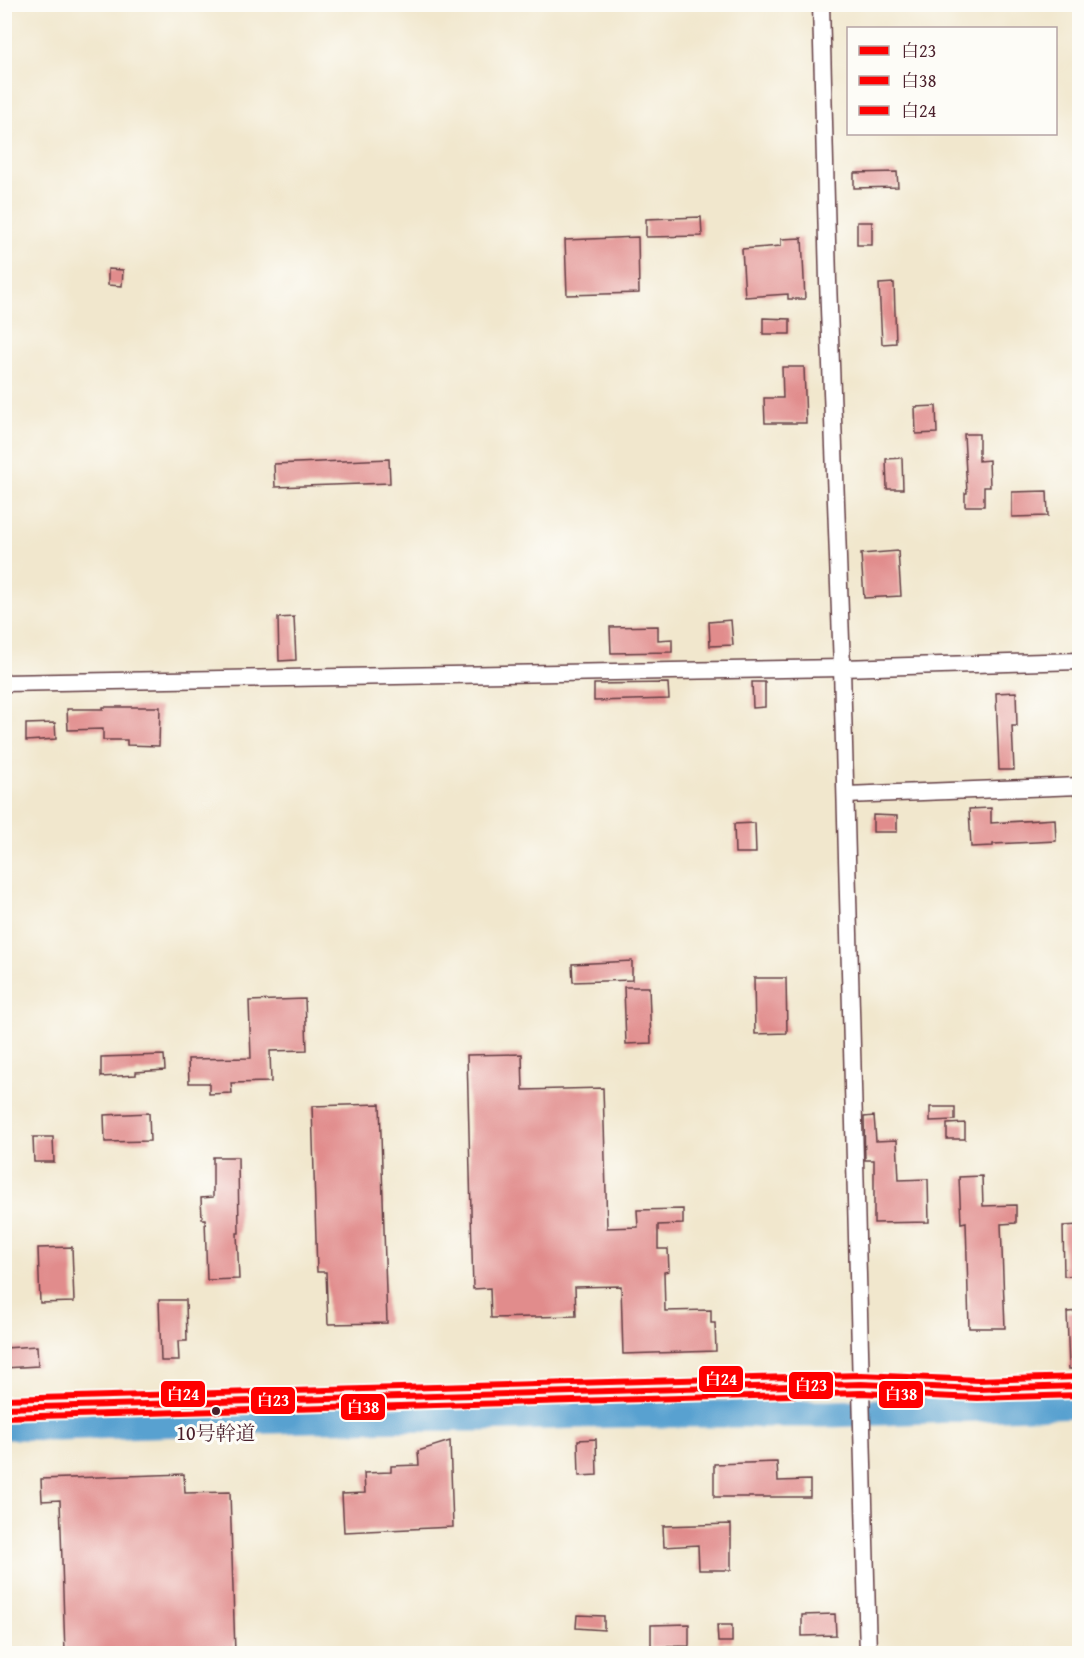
<svg xmlns="http://www.w3.org/2000/svg" width="1084" height="1658" font-family="'Gentium Book Plus','Noto Serif JP',serif">
<rect width="100%" height="100%" fill="#fdfcf7"/>
<filter id="ink" filterUnits="userSpaceOnUse"><feTurbulence type="fractalNoise" baseFrequency=".0167" numOctaves="2"/><feDisplacementMap in="SourceGraphic" scale="12" xChannelSelector="R" yChannelSelector="G"/><feConvolveMatrix kernelMatrix="1 2 1 2 8 2 1 2 1" color-interpolation-filters="sRGB"/></filter>
<filter id="wash" filterUnits="userSpaceOnUse"><feTurbulence type="fractalNoise" baseFrequency=".008" numOctaves="4" result="noise"/><feDisplacementMap in="SourceGraphic" scale="24" xChannelSelector="R" yChannelSelector="G"/><feGaussianBlur stdDeviation="1.35" result="paint"/><feColorMatrix in="noise" values="0 0 0 0 0 0 0 0 0 0 0 0 0 0 0 0 0 1.4 0 .05"/><feComposite in="paint" operator="in"/></filter>
<g filter="url(#wash)">
<rect width="100%" height="100%" fill="#f1e7cd"/>
<g fill="none" stroke-linecap="round" stroke-linejoin="round">
<!-- river -->
<path stroke="#59a1d0" stroke-width="27" d="M4,1426L58,1427L312,1419L479,1418L619,1414H831L1080,1404"/>
</g>
<g id="blocks">
<!-- building -->
<g fill="#e18c8c">
<path d="M897,172L898,187L854,188V173Z"/>
<path d="M701,217L702,236L646,237V219Z"/>
<rect x="857" y="222" width="15" height="23"/>
<path d="M638,237L639,293L567,295L565,240Z"/>
<path d="M802,238L805,299H788V294L745,297L742,249L781,246V239Z"/>
<path d="M108,269L123,270L122,286L108,285Z"/>
<path d="M894,283L896,343L882,344L879,284Z"/>
<path d="M763,318L790,319V334H763Z"/>
<path d="M782,367H804L806,423H765L764,398H783Z"/>
<path d="M936,406L937,433L916,434L915,407Z"/>
<path d="M964,434H979V461L989,460L990,487H984V506H965V493H967Z"/>
<path d="M902,458L903,489H887L886,459Z"/>
<path d="M389,459L390,483L275,487L274,464Z"/>
<path d="M1047,491L1048,516L1012,517V492Z"/>
<path d="M898,551L901,596L864,598L861,554Z"/>
<path d="M294,617L296,660L279,661L278,618Z"/>
<path d="M731,620L733,645L710,646L709,622Z"/>
<path d="M658,626V640L672,639V652L611,653L610,627Z"/>
<path d="M752,682H765V707L753,708Z"/>
<path d="M668,683L669,699L594,701V684Z"/>
<path d="M1016,692L1017,726H1012L1014,770H999L996,693Z"/>
<path d="M103,707H160L159,746L127,745V740H103V729L68,730L67,709H103Z"/>
<path d="M55,723L56,739L26,741V724Z"/>
<path d="M991,808V823L1055,819L1056,841L993,844V846L971,847L969,809Z"/>
<path d="M873,815L897,816V832H873Z"/>
<path d="M755,823L756,853H735L734,824Z"/>
<path d="M632,961V980L573,982L572,964Z"/>
<path d="M754,978H786L787,1033L755,1034Z"/>
<path d="M624,987H649L651,1043L626,1044Z"/>
<path d="M305,999L307,1050L270,1051L271,1082L231,1083L232,1093L209,1094V1083H189L188,1059L251,1058L249,1001Z"/>
<path d="M522,1054L523,1090L603,1088L607,1228L638,1227L637,1210L683,1209V1224L658,1225V1249H668L669,1271L664,1272L665,1311L711,1310V1323H715L716,1351L623,1354L621,1286L575,1287L576,1316L491,1318L490,1288L473,1289L467,1055Z"/>
<path d="M164,1055L165,1070L136,1072V1075L101,1077V1057Z"/>
<path d="M380,1104L387,1323L328,1324L326,1272H317L312,1106Z"/>
<path d="M930,1107H955V1120L930,1121Z"/>
<path d="M149,1113L150,1141L105,1142L104,1115Z"/>
<path d="M874,1116L876,1141L897,1140L899,1180L928,1179L929,1222L874,1223V1160H865L864,1117Z"/>
<path d="M965,1123V1139H947V1124Z"/>
<path d="M33,1137H53L54,1162H34Z"/>
<path d="M213,1157H238L239,1233H237L239,1279L207,1280L205,1219H202L201,1198L213,1197Z"/>
<path d="M982,1176L983,1206L1016,1205V1223L1001,1224L1005,1328H969L966,1222L961,1223L959,1177Z"/>
<path d="M1080,1225V1275L1064,1276L1063,1226Z"/>
<path d="M72,1247L74,1302L40,1303L38,1248Z"/>
<path d="M159,1300H186L187,1341H178L179,1361H161Z"/>
<path d="M1080,1311V1369H1069L1067,1312Z"/>
<path d="M37,1346L38,1366L4,1368V1348Z"/>
<path d="M596,1439L597,1475L579,1476L578,1440Z"/>
<path d="M450,1441L453,1527L344,1532L342,1494L365,1493L364,1473L391,1472V1466L419,1465L418,1451Z"/>
<path d="M777,1462L778,1481L810,1480V1497H714V1464Z"/>
<path d="M184,1474L185,1493L230,1492L235,1653H65L60,1500L42,1501L41,1479Z"/>
<path d="M731,1524V1570H699L698,1545L664,1547L663,1526Z"/>
<path d="M835,1614L836,1635L802,1636V1615Z"/>
<path d="M577,1615L604,1616V1630L576,1628Z"/>
<path d="M689,1624V1646L651,1647V1625Z"/>
<path d="M717,1625H732V1642H718Z"/>
</g>
</g>
</g>
<g filter="url(#ink)">
<use href="#blocks" fill-opacity="0" stroke="#633d43" stroke-width="1.5"/>
<g fill="none" stroke-linecap="round" stroke-linejoin="round">
<!-- minor casing -->
<g stroke="#633d43" stroke-width="19">
<g id="minor">
<path d="M821,4L828,281L842,668L868,1654"/>
<path d="M4,683L842,668L1080,661"/>
<path d="M846,795L1080,786"/>
</g>
</g>
<!-- tertiary casing -->
<g stroke="#633d43" stroke-width="23">
<path id="tertiary" d="M4,1408L861,1384L978,1389L1080,1386"/>
</g>
<!-- minor -->
<use href="#minor" stroke="#fff" stroke-width="16"/>
<!-- tertiary -->
<use href="#tertiary" stroke="#fff" stroke-width="21"/>
<!-- bus-1 casing -->
<g stroke="#fdfcf7" stroke-width="10">
<path id="bus-1" d="M4,1408L861,1384L978,1389L1080,1386"/>
</g>
<!-- bus-2 casing -->
<g stroke="#fdfcf7" stroke-width="10">
<path id="bus-2" d="M4,1417L861,1393L978,1398L1080,1395"/>
</g>
<!-- bus-3 casing -->
<g stroke="#fdfcf7" stroke-width="10">
<path id="bus-3" d="M4,1399L861,1375L978,1380L1080,1377"/>
</g>
<!-- bus-1 -->
<use href="#bus-1" stroke="#f00" stroke-width="6"/>
<!-- bus-2 -->
<use href="#bus-2" stroke="#f00" stroke-width="6"/>
<!-- bus-3 -->
<use href="#bus-3" stroke="#f00" stroke-width="6"/>
</g>
</g>
<!-- markers -->
<circle fill="#4a1f2b" stroke="#fdfcf7" stroke-width="2" cx="216" cy="1411" r="5"/>
<g text-anchor="middle" dominant-baseline="central" stroke-width="6" stroke-linejoin="round" paint-order="stroke">
<!-- bus labels -->
<g font-size="20" fill="#4a1f2b" stroke="#fdfcf7">
<text x="216" y="1432">10号幹道</text>
</g>
</g>
<g stroke="#fdfcf7" stroke-width="2">
<rect x="698" y="1365" width="46" height="28" rx="6" fill="#f00"/>
<rect x="788" y="1371" width="46" height="29" rx="6" fill="#f00"/>
<rect x="160" y="1380" width="46" height="28" rx="6" fill="#f00"/>
<rect x="878" y="1380" width="46" height="29" rx="6" fill="#f00"/>
<rect x="250" y="1386" width="46" height="29" rx="6" fill="#f00"/>
<rect x="340" y="1393" width="46" height="28" rx="6" fill="#f00"/>
</g>
<g font-size="16" text-anchor="middle" font-weight="bold" fill="#fff">
<text x="721" y="1385">白24</text>
<text x="811" y="1391">白23</text>
<text x="183" y="1400">白24</text>
<text x="901" y="1400">白38</text>
<text x="273" y="1406">白23</text>
<text x="363" y="1413">白38</text>
</g>
<!-- margin -->
<rect width="1084" height="1658" fill="none" stroke="#fdfcf7" stroke-width="24"/>
<!-- legend -->
<rect x="847" y="27" width="210" height="108" fill="#fdfcf7" stroke="#b5a4a5" stroke-width="1.5"/>
<rect x="859" y="46" width="30" height="9" fill="#ff0000" stroke="#b5a4a5" stroke-width="1.5"/>
<text x="901" y="57" font-size="18" fill="#4a1f2b">白23</text>
<rect x="859" y="76" width="30" height="9" fill="#ff0000" stroke="#b5a4a5" stroke-width="1.5"/>
<text x="901" y="87" font-size="18" fill="#4a1f2b">白38</text>
<rect x="859" y="106" width="30" height="9" fill="#ff0000" stroke="#b5a4a5" stroke-width="1.5"/>
<text x="901" y="117" font-size="18" fill="#4a1f2b">白24</text>
</svg>
